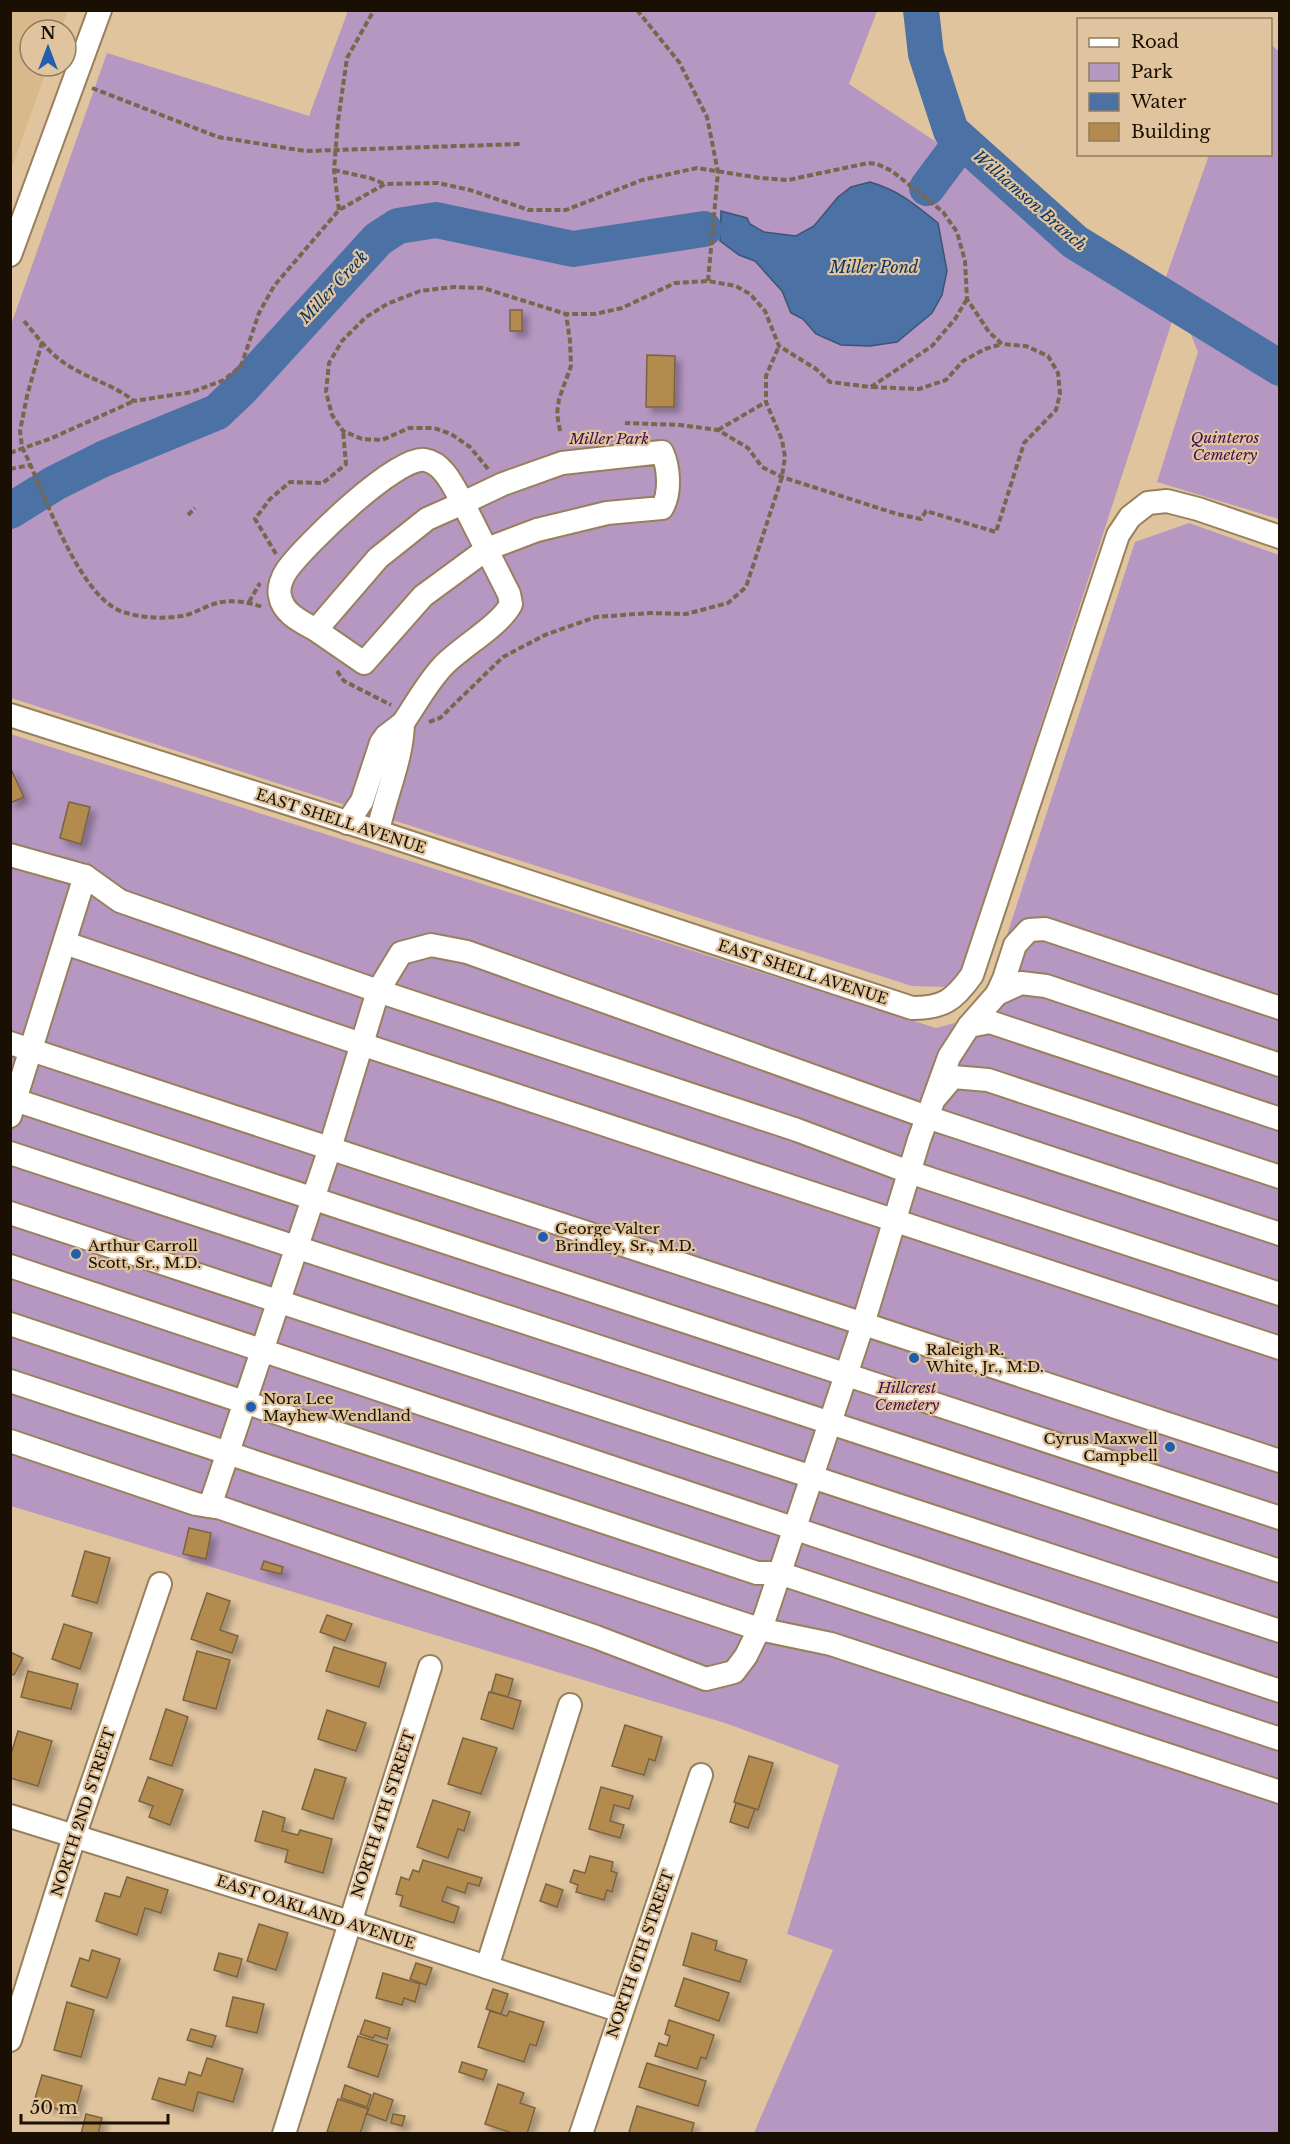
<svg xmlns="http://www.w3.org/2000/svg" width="1290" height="2144" font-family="'Libre Baskerville',serif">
<defs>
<filter id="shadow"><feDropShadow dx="5.5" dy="5.5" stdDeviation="3" flood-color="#0004"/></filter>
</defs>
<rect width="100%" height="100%" fill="#dfc49e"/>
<!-- built -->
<path fill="#d8b98c" d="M11,10L68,11L61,30H30V66H48L11,170Z"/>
<!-- green -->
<g fill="#b597c1">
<path d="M348,11H877L849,84L1161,291L1209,155L1270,154L1271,44L1279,52V519L1157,482L1198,352L1178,303L962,968L947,987L912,986L11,698V325L107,53L309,116Z"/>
<path d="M1189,523L1279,555V2133H754L833,1950L787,1934L839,1765L728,1724L11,1506L10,734L936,1028L962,1021L992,981L1135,542Z"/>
</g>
<!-- water -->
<path fill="#4c71a5" stroke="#3d5474" stroke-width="1.5" d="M870,182C900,191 914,204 938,223L947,271L942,295L932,313L897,342L870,346L841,345L816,334L803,319L791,313L782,291L755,261L739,255L720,241L721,211L747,218L750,224L764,232L796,236L814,226L838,197L851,187Z"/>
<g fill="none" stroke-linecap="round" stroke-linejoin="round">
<!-- river -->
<g stroke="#4c71a5" stroke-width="36">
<path d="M921,10L926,54L951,131L1075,242L1280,368"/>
<path d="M927,188L962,141"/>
<path d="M10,511L55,483L103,459L217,412L241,389L378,239L398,226L436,220L573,249L704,229"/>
</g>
</g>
<!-- building -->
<g fill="#b38b4f" stroke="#7a6340" stroke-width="1.5" filter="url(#shadow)">
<rect x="510" y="310" width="12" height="21"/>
<path d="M647,355L675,356L674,407H646Z"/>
<path d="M10,767L24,797L10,803Z"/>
<path d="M69,802L90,807L81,844L60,838Z"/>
<path d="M189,1528L211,1533L206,1559L183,1554Z"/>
<path d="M85,1551L110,1558L97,1603L72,1596Z"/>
<path d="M264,1561L283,1567L281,1574L261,1569Z"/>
<path d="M207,1593L230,1601L220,1630L238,1636L232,1653L191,1639Z"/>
<path d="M327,1615L352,1624L345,1641L320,1632Z"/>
<path d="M64,1624L92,1633L80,1669L52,1659Z"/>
<path d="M334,1647L386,1663L379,1687L326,1671Z"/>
<path d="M197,1651L230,1660L216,1709L183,1700Z"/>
<path d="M10,1652L23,1658L14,1675L10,1674Z"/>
<path d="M28,1671L78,1684L71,1709L21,1697Z"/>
<path d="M496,1674L513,1679L508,1697L491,1692Z"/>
<path d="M489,1692L521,1701L513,1729L481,1719Z"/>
<path d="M166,1709L188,1717L172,1766L150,1759Z"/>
<path d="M327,1710L366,1723L356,1751L318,1739Z"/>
<path d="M625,1725L662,1737L655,1761L649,1759L644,1775L612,1766Z"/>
<path d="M18,1731L52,1741L38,1786L10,1778V1757Z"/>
<path d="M463,1738L497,1748L481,1794L448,1784Z"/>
<path d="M749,1756L773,1763L758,1810L734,1802Z"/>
<path d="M315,1769L346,1778L333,1819L302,1809Z"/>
<path d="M148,1777L183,1790L170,1825L149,1817L153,1806L139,1801Z"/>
<path d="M601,1787L633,1796L629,1809L614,1805L610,1821L624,1825L620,1838L589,1829Z"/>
<path d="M433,1800L470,1812L464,1831L458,1829L448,1858L417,1847Z"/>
<path d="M736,1803L755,1809L748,1828L730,1822Z"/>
<path d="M263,1811L285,1818L282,1831L298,1835L300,1830L332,1839L323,1873L285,1862L288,1850L255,1841Z"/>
<path d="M590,1856L613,1862L611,1871L617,1873L612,1892L607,1890L604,1900L576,1892L578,1885L570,1882L574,1870L585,1873Z"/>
<path d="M423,1860L482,1878L479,1886L468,1883L465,1893L447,1887L442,1901L459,1907L454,1923L400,1906L403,1896L396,1894L401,1877L409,1880L413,1870L419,1872Z"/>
<path d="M127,1877L168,1890L161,1913L145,1908L137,1935L96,1921L105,1893L120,1897Z"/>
<path d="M546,1884L563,1890L557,1907L540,1901Z"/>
<path d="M259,1924L288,1933L276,1970L247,1961Z"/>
<path d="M692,1933L717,1941L715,1950L747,1960L740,1982L683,1965Z"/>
<path d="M92,1950L120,1959L107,1998L71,1986L80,1958L89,1961Z"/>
<path d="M219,1953L242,1959L237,1977L214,1970Z"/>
<path d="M416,1963L432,1968L426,1985L410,1979Z"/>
<path d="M383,1973L420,1984L415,2002L404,1998L402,2005L376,1998Z"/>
<path d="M684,1978L729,1993L719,2021L675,2006Z"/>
<path d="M493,1989L508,1994L501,2014L486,2009Z"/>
<path d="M233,1997L264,2004L257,2033L226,2026Z"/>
<path d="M67,2002L94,2010L81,2057L54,2050Z"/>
<path d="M490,2011L507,2016L509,2011L544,2022L536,2046L530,2044L524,2062L478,2047Z"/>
<path d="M365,2020L390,2028L387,2039L375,2035L373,2038L360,2034Z"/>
<path d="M669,2020L714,2035L706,2059L701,2057L697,2069L655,2056L659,2043L667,2046L670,2036L665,2034Z"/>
<path d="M191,2029L216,2036L212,2047L187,2040Z"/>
<path d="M358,2036L388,2045L378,2077L348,2067Z"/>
<path d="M207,2058L243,2069L233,2102L198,2092L193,2111L152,2099L159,2078L185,2085L189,2072L201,2076Z"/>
<path d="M462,2062L487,2070L483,2080L459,2072Z"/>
<path d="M647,2063L706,2081L698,2106L639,2087Z"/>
<path d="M42,2075L82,2086L74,2114L34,2102Z"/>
<path d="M498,2084L524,2093L520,2103L535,2108L527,2134H515L485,2124Z"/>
<path d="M345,2085L371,2095L367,2107L341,2098Z"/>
<path d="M374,2093L393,2100L386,2121L367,2114Z"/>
<path d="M338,2099L368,2109L360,2134L327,2132Z"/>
<path d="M637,2106L694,2123L691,2134H635L629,2132Z"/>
<path d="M86,2114L102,2118L98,2134H81Z"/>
<path d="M393,2114L405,2116L402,2126L391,2123Z"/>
</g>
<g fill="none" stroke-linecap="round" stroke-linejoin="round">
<!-- minor casing -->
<g stroke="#99805d" stroke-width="26">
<g id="minor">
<path d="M10,255L100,10"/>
<path d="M316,630C302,622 283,614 280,596C278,588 282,577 287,570C304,546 397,455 425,460C444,463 454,488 463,503L427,519L378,558L316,630L364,663L423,596L487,549L537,530L607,513L662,508C671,493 669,467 662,452L562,463L503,484L463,503L509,594L511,604C501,625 461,647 443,666C427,683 416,704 403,723"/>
<path d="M10,715L378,832L912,1008C944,1008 954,1000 972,975L1118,535L1130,517L1148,503L1167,501L1198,509L1280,537"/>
<path d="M347,823L362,801L381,743L386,736L403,723C402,761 385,795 378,832"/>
<path d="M10,855L85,876L120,901L378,991L797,1130L909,1172L1280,1294"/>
<path d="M65,943L361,1044L1280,1348"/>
<path d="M997,994L1021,983L1046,986L1280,1065"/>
<path d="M969,1026L990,1022L1280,1119"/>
<path d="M10,1043L1280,1461"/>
<path d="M936,1097L953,1077L988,1080L1280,1177"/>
<path d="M15,1100L1280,1518"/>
<path d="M10,1116L85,876"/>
<path d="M10,1153L1280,1571"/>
<path d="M10,1213L1280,1631"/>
<path d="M10,1266L1280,1691"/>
<path d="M10,1324L757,1573H779L1280,1739"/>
<path d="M10,1381L759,1629L831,1644L1280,1792"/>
<path d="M10,1441L196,1504L221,1508L596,1637L706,1679L734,1672L746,1656L765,1617L863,1324L919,1140L949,1057L969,1026L997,994L1004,979L1015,945L1029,930L1045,929L1280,1008"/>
<path d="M210,1506L330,1148L378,991L401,953L431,945L467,952L927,1117L1280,1234"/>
<path d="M10,1816L349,1922L621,2011"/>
<path d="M487,1967L570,1705"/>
<path d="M10,2040L75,1834L160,1584"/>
<path d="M284,2134L430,1667"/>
<path d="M581,2134L701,1775"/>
</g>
</g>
<!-- path -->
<g stroke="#78664d" stroke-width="4" stroke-dasharray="6 3" stroke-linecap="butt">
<path d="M637,10L679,62L707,117L718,172L708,281"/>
<path d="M92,88L218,137L305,151L521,144"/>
<path d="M334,170L370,178L385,184"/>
<path d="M339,210L334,170L338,121L347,58L374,10"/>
<path d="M24,321C36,335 48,352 63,362C85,378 113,384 134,401L192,392L224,380L241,366L259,313L274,286L339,210L385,184L438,183L470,190L529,210H566L642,180L697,168L760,178L788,180L868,163L877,164L892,171L943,212L957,232L965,261L967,299L989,332L1002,344L1026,346L1048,356L1058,373L1060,394L1056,410L1024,443L996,532L926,511L921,519L897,514L782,477L762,467L748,448L718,430L680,425L625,423"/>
<path d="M42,342L27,396L20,431L22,447C44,490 77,596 123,612C142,618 163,619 182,616C194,614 205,606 217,603C231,599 248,602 262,607"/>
<path d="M872,387L919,389L946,380L963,361L985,349L1002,344"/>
<path d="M718,430L766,402"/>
<path d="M560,431L557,414L559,399L571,366L570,341L566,314"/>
<path d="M10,453L52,438L134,401"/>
<path d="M10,469L31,465"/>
<path d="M488,469L470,447L451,434L434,428H409L382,440L362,439L343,431L332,415L326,392L329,363L342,341L366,317L387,304L420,291L454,287L483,288L566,314H595L622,308L675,283L708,281L736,286L750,294L765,311L779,346L816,369L830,382L871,387L932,346L955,319L967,299"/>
<path d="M188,515L195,508"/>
<path d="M276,554L255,519L270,499L290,482L323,483L346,464L343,431"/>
<path d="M249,602L260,583"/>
<path d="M337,671L344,681L391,705"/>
<path d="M429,722L440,718L503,657L545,635L596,617L650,613L686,614L728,603L746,587L782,477L785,457L782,440L766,402V376L779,346"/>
</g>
<!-- minor -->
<use href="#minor" stroke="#fff" stroke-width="22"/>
</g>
<!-- markers -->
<g fill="#205fb0" stroke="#dfc49e" stroke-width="2">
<circle cx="543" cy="1237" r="6"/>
<circle cx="76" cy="1254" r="6"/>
<circle cx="914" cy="1358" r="6"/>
<circle cx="251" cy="1407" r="6"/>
<circle cx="1170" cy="1447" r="6"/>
</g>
<g text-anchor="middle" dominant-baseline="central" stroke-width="4.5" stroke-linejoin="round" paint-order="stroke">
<!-- park labels -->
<g font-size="15" font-style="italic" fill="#420d52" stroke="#dfc49e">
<text x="1225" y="437">Quinteros<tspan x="1225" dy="17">Cemetery</tspan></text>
<text x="609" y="438">Miller Park</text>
<text x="907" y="1387">Hillcrest<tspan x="907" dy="17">Cemetery</tspan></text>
</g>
<!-- street labels -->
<g font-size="15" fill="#191003" stroke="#dfc49e">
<text transform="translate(341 821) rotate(18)">EAST SHELL AVENUE</text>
<text transform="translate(803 972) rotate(18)">EAST SHELL AVENUE</text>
<text transform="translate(83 1812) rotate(-72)">NORTH 2ND STREET</text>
<text transform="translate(383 1814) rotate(-72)">NORTH 4TH STREET</text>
<text transform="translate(316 1912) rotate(18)">EAST OAKLAND AVENUE</text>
<text transform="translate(640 1954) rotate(-71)">NORTH 6TH STREET</text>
</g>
<!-- poi labels -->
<g font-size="15" fill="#191003" stroke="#dfc49e" text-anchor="start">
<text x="555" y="1228">George Valter<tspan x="555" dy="17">Brindley, Sr., M.D.</tspan></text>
<text x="88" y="1245">Arthur Carroll<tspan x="88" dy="17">Scott, Sr., M.D.</tspan></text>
<text x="926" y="1349">Raleigh R.<tspan x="926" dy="17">White, Jr., M.D.</tspan></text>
<text x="263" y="1398">Nora Lee<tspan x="263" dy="17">Mayhew Wendland</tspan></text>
<text x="1158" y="1438" text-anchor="end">Cyrus Maxwell<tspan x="1158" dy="17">Campbell</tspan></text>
</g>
<!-- water labels -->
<g font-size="16" font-style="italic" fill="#0c3365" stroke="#dfc49e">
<text transform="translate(1030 200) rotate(41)">Williamson Branch</text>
<text x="874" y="267">Miller Pond</text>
<text transform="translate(333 287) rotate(-47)">Miller Creek</text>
</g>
</g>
<!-- border -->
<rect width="1290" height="2144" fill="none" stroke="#191003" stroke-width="24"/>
<!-- legend -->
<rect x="1077" y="18" width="195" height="138" fill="#dfc49e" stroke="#907c60" stroke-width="1.5"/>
<rect x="1089" y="38" width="30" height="9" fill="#ffffff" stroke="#907c60" stroke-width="1.5"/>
<text x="1131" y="48" font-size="18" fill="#191003">Road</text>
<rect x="1089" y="63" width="30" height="18" fill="#b597c1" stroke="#907c60" stroke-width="1.5"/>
<text x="1131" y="78" font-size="18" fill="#191003">Park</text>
<rect x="1089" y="93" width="30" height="18" fill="#4c71a5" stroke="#907c60" stroke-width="1.5"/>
<text x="1131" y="108" font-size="18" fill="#191003">Water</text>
<rect x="1089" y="123" width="30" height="18" fill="#b38b4f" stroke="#907c60" stroke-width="1.5"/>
<text x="1131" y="138" font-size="18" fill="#191003">Building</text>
<!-- north arrow -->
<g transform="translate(48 48)"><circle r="28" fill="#dfc49e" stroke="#907c60" stroke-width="1.5"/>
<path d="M0-4.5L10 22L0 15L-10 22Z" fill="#205fb0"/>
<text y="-9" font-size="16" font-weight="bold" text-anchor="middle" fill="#191003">N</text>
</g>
<!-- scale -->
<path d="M21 2114v9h147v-9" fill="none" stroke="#191003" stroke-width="3"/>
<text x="30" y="2114" font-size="18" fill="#191003" stroke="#dfc49e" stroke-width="4.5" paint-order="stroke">50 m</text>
</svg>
